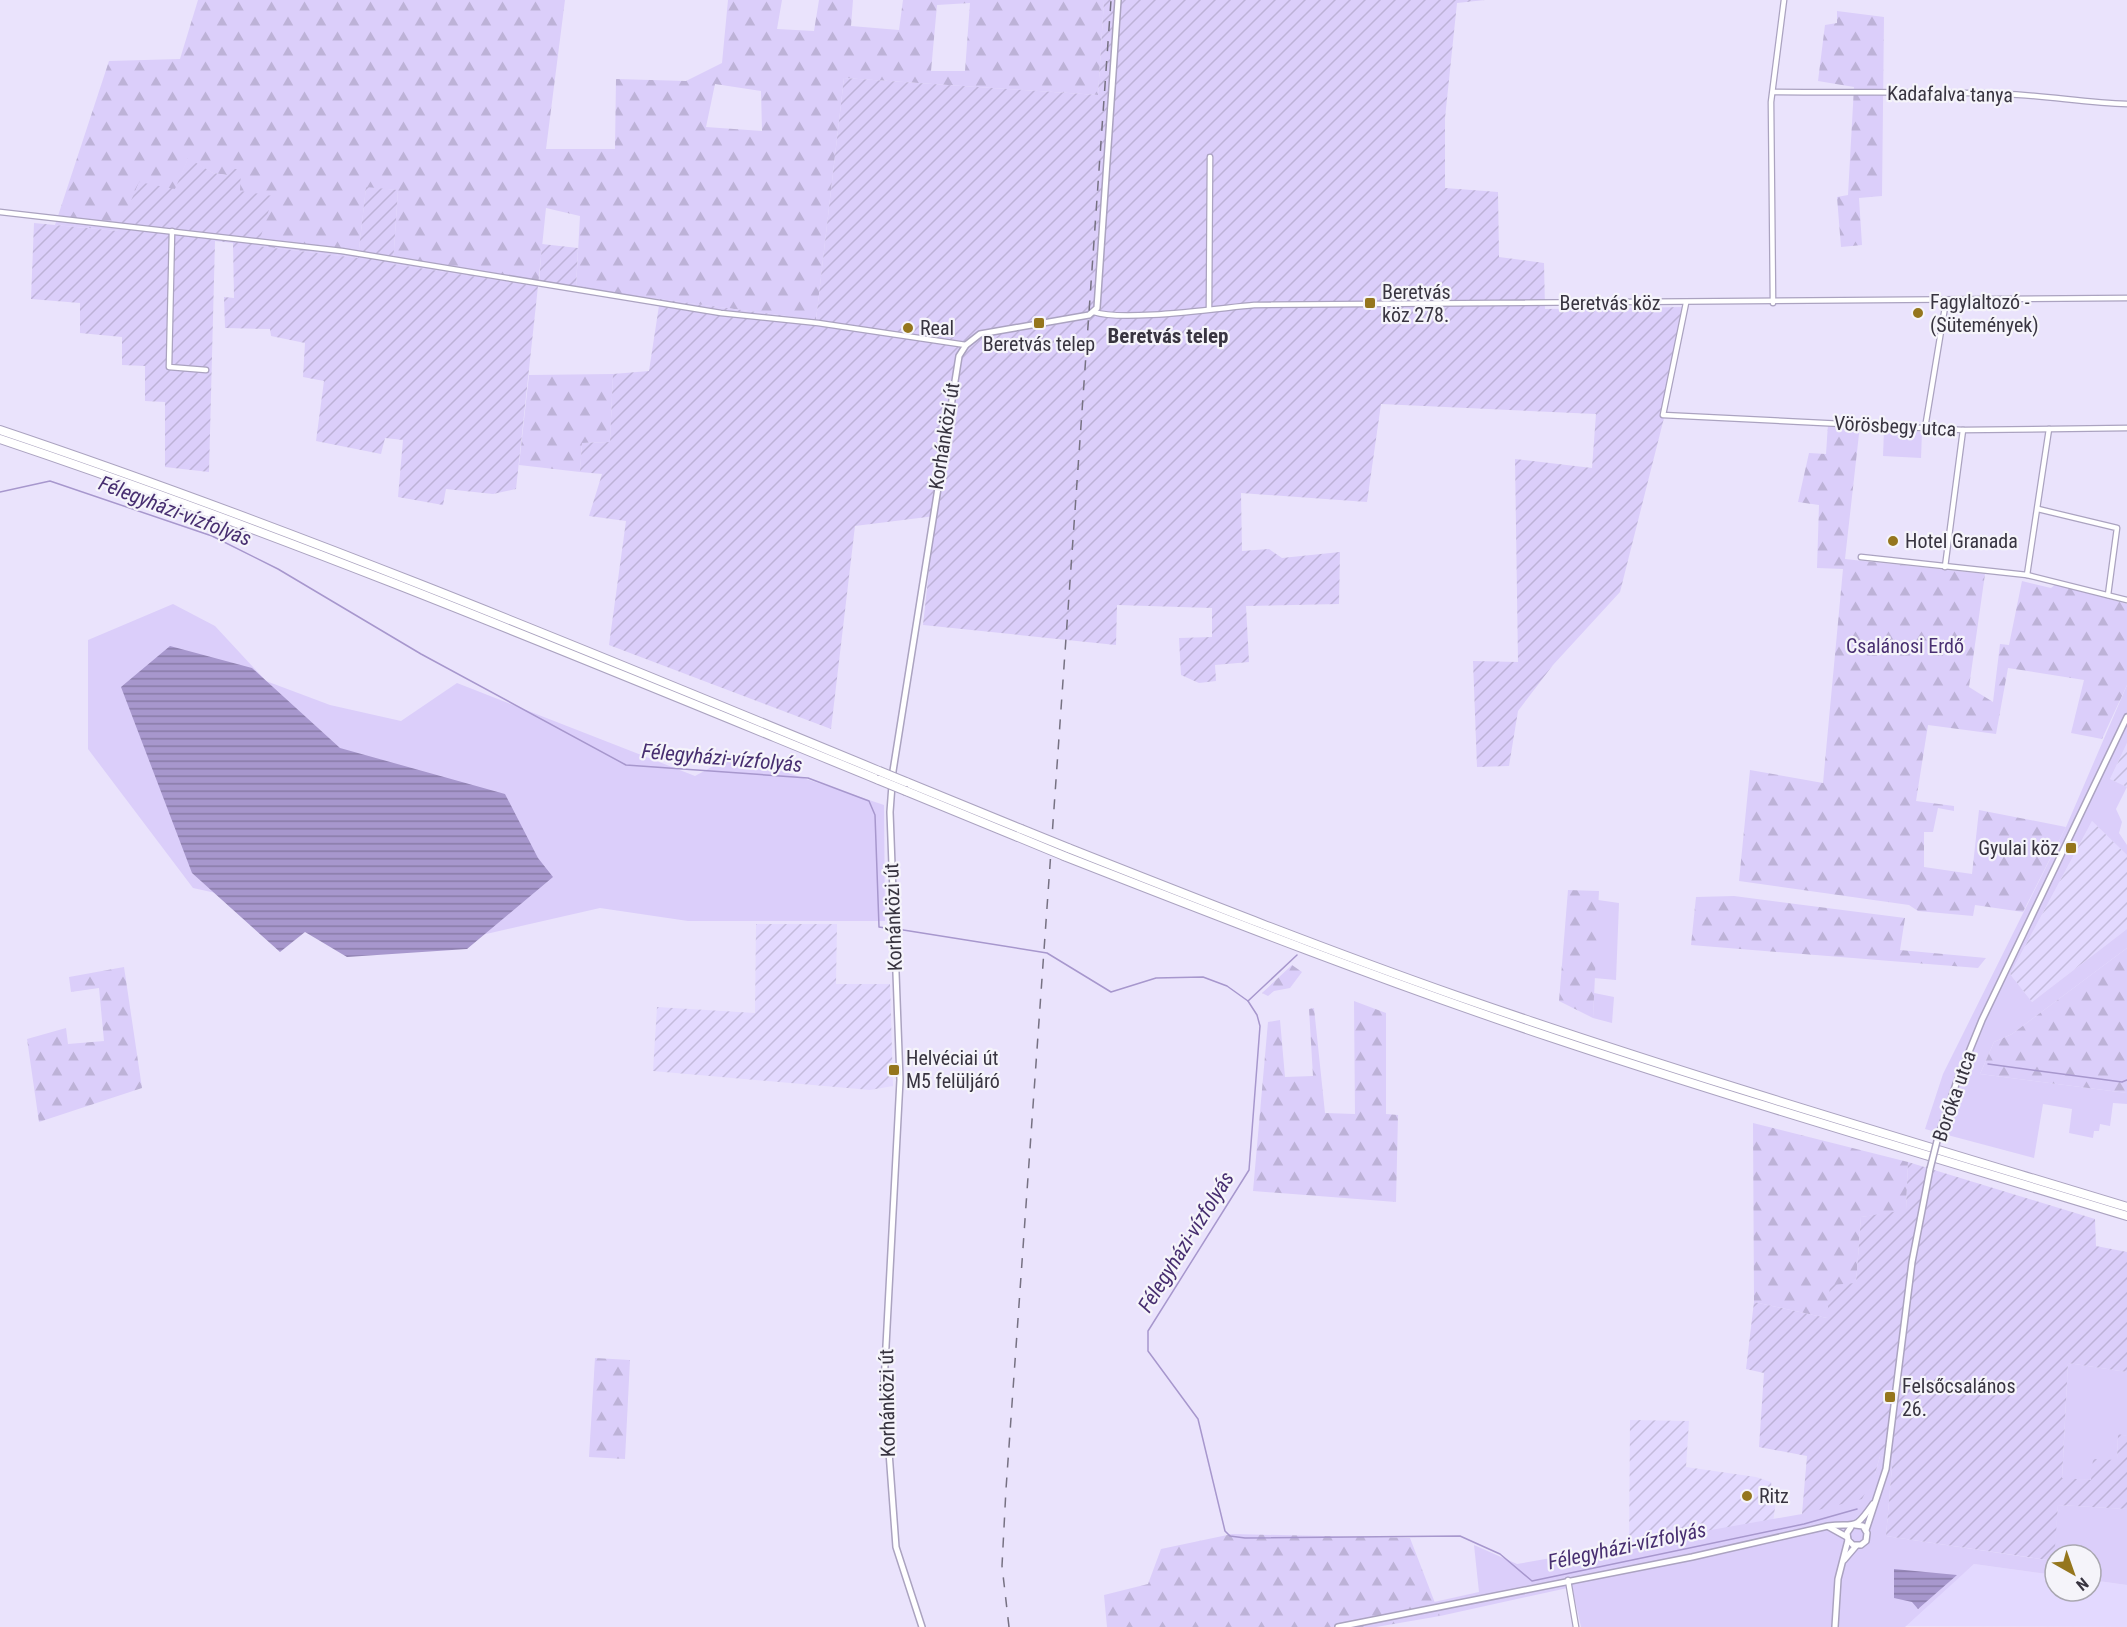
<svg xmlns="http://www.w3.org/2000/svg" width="2127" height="1627" font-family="'Roboto Condensed',sans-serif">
<defs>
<pattern id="industrial-furrows" width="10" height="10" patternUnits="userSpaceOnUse" patternTransform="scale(1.5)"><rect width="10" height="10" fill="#e3d9ff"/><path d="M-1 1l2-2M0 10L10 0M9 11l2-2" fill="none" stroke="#c4bbdc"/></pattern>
<pattern id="forest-firs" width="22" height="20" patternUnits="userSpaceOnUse" patternTransform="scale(1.5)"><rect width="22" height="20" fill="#dbcefa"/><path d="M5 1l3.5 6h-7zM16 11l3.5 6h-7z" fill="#bdb2d7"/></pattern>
<pattern id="garden-furrows" width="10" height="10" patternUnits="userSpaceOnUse" patternTransform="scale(1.5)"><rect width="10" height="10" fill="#dbcefa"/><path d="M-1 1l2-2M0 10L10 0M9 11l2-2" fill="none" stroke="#bdb2d7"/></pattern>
<pattern id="water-rules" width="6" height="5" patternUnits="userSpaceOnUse" patternTransform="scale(1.5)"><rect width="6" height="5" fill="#a797cd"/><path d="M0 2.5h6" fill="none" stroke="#897ca8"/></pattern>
</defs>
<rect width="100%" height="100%" fill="#eae3fc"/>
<!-- built -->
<path fill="#e3d9ff" d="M1974,1564L2055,1575V1591H2091V1580L2127,1585V1627L1904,1626Z"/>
<!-- industrial -->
<g fill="url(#industrial-furrows)">
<path d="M2127,743V787L2110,779Z"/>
<path d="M2092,821L2127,855V929L2032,1002L2010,974Z"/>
<path d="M756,924H837L836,984H890L893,1086L870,1090L653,1071L657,1007L755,1013Z"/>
<path d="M1630,1420L1689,1421L1686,1467L1756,1477L1771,1482L1773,1497L1776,1498L1773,1524L1629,1555Z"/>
</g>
<!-- grass -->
<g fill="#dbcefa">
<path d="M1884,430L1922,432L1921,458L1883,456Z"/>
<path d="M173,604L215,626L266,681L330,705L401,721L457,683L695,776L734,755L884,805L885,921H688L600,908L447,943L193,888L88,749V640Z"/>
<path d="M2127,685V743L2110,779L2127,787L2116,809L2122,822L2119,833L2127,845V855L2092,821L2010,974L2032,1002L2127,929V948L2012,1034L1994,1042L1980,1074L2127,1093V1104L2113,1103L2110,1126L2100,1124L2099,1131H2094L2093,1138L2069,1133L2072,1109L2043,1104L2034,1158L1925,1129L1943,1074L2066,827Z"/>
<path d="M1598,900L1619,903L1616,980L1594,978Z"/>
<path d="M1594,993L1614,997L1612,1023L1593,1018Z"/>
<path d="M2068,1363L2127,1372V1436L2118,1435L2117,1460L2091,1480L2062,1479Z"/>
<path d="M1893,1455L1886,1536L2053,1561L2058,1505L2127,1509V1585L2091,1580V1555H2055V1575L1974,1564L1905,1627H1581L1572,1587L1440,1616L1434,1602L1479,1592L1474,1545L1517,1564L1802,1514L1875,1474L1880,1456Z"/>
</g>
<!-- forest -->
<g fill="url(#forest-firs)" fill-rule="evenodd">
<path d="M198,0H565L546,149H615L616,79L686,81L722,63L728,0H782L777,29L814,31L819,0H853L851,26L899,30L903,0H1104L1098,95L844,78L816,320L576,288L580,216L546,208L538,286L393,264L398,190L366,188L358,258L258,246L240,191L227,175L213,173L188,159L175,190L139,183L119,231L55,225L109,61L180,59ZM970,3L965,71H931L937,5ZM715,84L761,91L762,131L706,127Z"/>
<path d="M1837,11L1884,17L1882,196L1859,198L1862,245L1841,247L1837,197L1848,195L1854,87L1818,81L1825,25L1837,23Z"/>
<path d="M613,374L610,442L582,443L580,472L519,465L529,375Z"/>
<path d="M1828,424L1860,425L1845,559L1985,574L1969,687L1993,702L2000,644L2009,645L2022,581L2051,588L2056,584L2127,604V685L2102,739L2071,733L2084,680L2008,668L1996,734L1928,725L1916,801L1954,806V811L1938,808L1933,832H1924V867L1972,874L1979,810L2066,827L2023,912L1975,905L1973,916L1918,911L1909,905L1739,881L1750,770L1823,783L1843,569L1817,568L1819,505L1798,502L1809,453L1826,454Z"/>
<path d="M1568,890L1599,891L1593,1018L1559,1001Z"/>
<path d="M1734,896L1905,918L1900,950L1986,958L1978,968L1691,945L1696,897Z"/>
<path d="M2127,948V1093L1980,1074L1994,1042L2012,1034Z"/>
<path d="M1292,965L1302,972L1290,988L1274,991L1268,996L1262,993Z"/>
<path d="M124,967L142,1088L39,1122L27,1039L66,1028L68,1044L104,1041L99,988L71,992L69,977Z"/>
<path d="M1354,1001L1386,1013V1114L1398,1115L1396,1202L1253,1191L1268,1022L1280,1020L1285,1077L1313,1076L1309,1009L1314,1008L1325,1113L1355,1114Z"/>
<path d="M1753,1123L1908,1162L1906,1211L1861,1217L1856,1283L1827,1318L1754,1302Z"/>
<path d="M595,1358L630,1360L625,1459L589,1457Z"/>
<path d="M1232,1534L1410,1538L1440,1616L1376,1627H1107L1104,1595L1148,1584L1161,1549Z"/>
</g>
<!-- garden -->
<g fill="url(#garden-furrows)">
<path d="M1104,0H1485L1457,3L1445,118V188L1498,192L1499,257L1544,263L1545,309L1687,307L1665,414L1620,592L1553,665L1518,711L1509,766L1477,767L1473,661L1518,662L1515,459L1592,468L1596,414L1381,404L1367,502L1241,493L1242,551L1269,549L1282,558L1340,552L1339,604L1246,606L1249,662L1215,665L1216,681L1199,683L1181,675L1179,638L1212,637V608L1117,605L1116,645L923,625L935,516L855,526L831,729L609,645L626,521L589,516L602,474L580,472L582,443L610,442L613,374L649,371L660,299L816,320L844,78L1098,95Z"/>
<path d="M188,158L213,173L227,175L230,168L241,170L240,191L273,196L258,246L358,258L366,187L398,190L393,264L538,286L516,489L493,494L446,489L443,505L398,497L403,440L385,438L381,454L316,441L324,381L303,377L305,343L271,336L270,329L225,328L224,297L234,298L233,243L215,241L209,472L165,467V402L145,401V366L122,365V337L80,333V303L31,299L34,223L118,231L139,182L175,189Z"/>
<path d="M542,244L578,248L576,288L539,283Z"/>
<path d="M1908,1162L2095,1219L2096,1246L2127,1252V1372L2068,1363L2062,1478L2091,1480L2093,1459L2117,1460L2118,1434L2127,1436V1509L2058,1505L2054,1561L1886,1536L1893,1455L1880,1456L1875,1474L1862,1499L1802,1514L1807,1456L1759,1447L1764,1373L1746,1369L1754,1302L1827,1318L1830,1285L1856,1283L1861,1217L1906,1210Z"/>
</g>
<!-- water -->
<g fill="url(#water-rules)">
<path d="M170,646L252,668L340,748L505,794L538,858L553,877L467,949L347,957L305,932L280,952L192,873L121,687Z"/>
<path d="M1894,1569L1957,1575L1918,1609L1912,1602L1894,1598Z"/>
</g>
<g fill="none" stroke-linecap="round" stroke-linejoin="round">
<!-- stream -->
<g stroke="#a797cd" stroke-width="1.5">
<path d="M0,492L50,481L212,536L278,569L421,654L626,765L808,778L869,801L875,815L879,927L892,929"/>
<path d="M897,929L1047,953L1111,992L1156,978L1203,977L1227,986L1248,1001L1257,1015L1260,1026L1249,1170L1148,1331V1351L1198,1419L1225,1531L1230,1536L1245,1538L1460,1536L1500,1554L1532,1581L1804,1524L1857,1509"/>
<path d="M1248,1001L1297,955"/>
<path d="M1988,1064L2122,1082L2127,1080"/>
</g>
<!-- minor casing -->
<g stroke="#aba3c0" stroke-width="7">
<g id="minor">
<path d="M1773,92C1849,93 1926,91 2003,94C2045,95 2085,103 2127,104"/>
<path d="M0,212L342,251L721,313L818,323L966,345"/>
<path d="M172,231L169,367L206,370"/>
<path d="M1686,303L1663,415L1963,430L2127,428"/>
<path d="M1773,303L1771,102L1784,0"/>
<path d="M1209,308L1210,157"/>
<path d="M1094,312C1123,322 1219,308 1254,305L2127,298"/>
<path d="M1925,428L1946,301"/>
<path d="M2038,509L2117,528L2108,595"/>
<path d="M1861,557L2027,575L2127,600"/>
<path d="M1945,567L1963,430"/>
<path d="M2027,575L2049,429"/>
<path d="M1568,1580L1576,1627"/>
</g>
</g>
<!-- tertiary casing -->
<g stroke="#aba3c0" stroke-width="8">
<g id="tertiary">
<path d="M1938,1137L1956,1084L1982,1020L2127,717"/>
<path d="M1829,1527L1847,1537"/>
<path d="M1851,1527L1847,1533L1848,1540L1853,1545H1861L1866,1541L1867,1533L1863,1526L1855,1525"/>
<path d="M1866,1530L1886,1469L1912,1262L1930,1169"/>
<path d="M1844,1560L1856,1546"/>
<path d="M922,1627L896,1547L884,1384L900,1080L890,812L893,771L959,356L966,345L980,334L1089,315L1097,308L1118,0"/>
<path d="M1338,1627L1692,1557L1828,1526C1857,1523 1854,1531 1873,1504"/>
<path d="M1835,1627L1838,1579L1848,1540"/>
</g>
</g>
<!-- motorway casing -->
<g stroke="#aba3c0" stroke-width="10">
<g id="motorway">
<path d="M0,430C298,530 588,651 879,771"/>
<path d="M0,439C298,539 588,661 879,780"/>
<path d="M906,782L1021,829"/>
<path d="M906,791L1018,837"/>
<path d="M1068,848C1197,899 1326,950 1457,996C1678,1073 1903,1139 2127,1207"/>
<path d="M1064,856C1225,919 1386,982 1550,1037C1741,1101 1934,1157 2127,1216"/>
</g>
</g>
<!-- minor -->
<use href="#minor" stroke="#fff" stroke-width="4.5"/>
<!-- tertiary -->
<use href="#tertiary" stroke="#fff" stroke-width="5"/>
<!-- motorway -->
<use href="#motorway" stroke="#fff" stroke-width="8"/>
<!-- rail -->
<path stroke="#767182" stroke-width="1.5" stroke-dasharray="10 10" stroke-linecap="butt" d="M1009,1627L1002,1566L1006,1489L1111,0"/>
<!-- tertiary-bridge casing -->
<g stroke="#aba3c0" stroke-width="8" stroke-linecap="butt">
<path id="tertiary-bridge" d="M1930,1169L1938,1137"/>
</g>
<!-- motorway-bridge casing -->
<g stroke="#aba3c0" stroke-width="10" stroke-linecap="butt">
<g id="motorway-bridge">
<path d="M879,771L906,782"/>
<path d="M879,780L906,791"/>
<path d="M1021,829L1068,848"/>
<path d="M1018,837L1064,856"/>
</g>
</g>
<!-- tertiary-bridge -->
<use href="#tertiary-bridge" stroke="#fff" stroke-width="5"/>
<!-- motorway-bridge -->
<use href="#motorway-bridge" stroke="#fff" stroke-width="8"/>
</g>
<!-- markers -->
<g fill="#95761d" stroke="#f5f4fa" stroke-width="2">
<rect x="1364" y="297" width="12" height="12" rx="3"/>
<circle cx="1918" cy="313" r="6"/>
<rect x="1033" y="317" width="12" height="12" rx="3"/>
<circle cx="908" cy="328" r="6"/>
<circle cx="1893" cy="541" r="6"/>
<rect x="2065" y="842" width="12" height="12" rx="3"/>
<rect x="888" y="1064" width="12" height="12" rx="3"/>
<rect x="1884" y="1391" width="12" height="12" rx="3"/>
<circle cx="1747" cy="1496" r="6"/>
</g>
<g text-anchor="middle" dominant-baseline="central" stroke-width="4.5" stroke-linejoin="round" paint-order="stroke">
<!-- street labels -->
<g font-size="20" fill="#383440" stroke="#f5f4fa">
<text transform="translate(1950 94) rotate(1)">Kadafalva tanya</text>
<text x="1610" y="303">Beretvás köz</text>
<text transform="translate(1895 426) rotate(3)">Vörösbegy utca</text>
<text transform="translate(944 436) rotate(-81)">Korhánközi út</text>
<text transform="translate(893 917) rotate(-92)">Korhánközi út</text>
<text transform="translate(1954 1096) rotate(-71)">Boróka utca</text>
<text transform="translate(887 1403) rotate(-91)">Korhánközi út</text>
</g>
<!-- poi labels -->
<g font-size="20" fill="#383440" stroke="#f5f4fa" text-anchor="start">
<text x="1382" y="292">Beretvás<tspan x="1382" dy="23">köz 278.</tspan></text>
<text x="1930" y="302">Fagylaltozó -<tspan x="1930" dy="23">(Sütemények)</tspan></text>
<text x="920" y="328">Real</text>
<text x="1039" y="344" text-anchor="middle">Beretvás telep</text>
<text x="1905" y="541">Hotel Granada</text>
<text x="2059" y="848" text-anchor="end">Gyulai köz</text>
<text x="906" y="1058">Helvéciai út<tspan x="906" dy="23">M5 felüljáró</tspan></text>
<text x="1902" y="1386">Felsőcsalános<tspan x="1902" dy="23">26.</tspan></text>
<text x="1759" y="1496">Ritz</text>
</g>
<!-- park labels -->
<g font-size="20" fill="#493072" stroke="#f5f4fa">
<text x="1905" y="646">Csalánosi Erdő</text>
</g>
<!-- neighbourhood labels -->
<g font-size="21" font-weight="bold" fill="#383440" stroke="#f5f4fa">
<text x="1168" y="336">Beretvás telep</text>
</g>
<!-- water labels -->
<g font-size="21" font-style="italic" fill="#472e70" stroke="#f5f4fa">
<text transform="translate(175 511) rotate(21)">Félegyházi-vízfolyás</text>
<text transform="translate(722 758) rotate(5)">Félegyházi-vízfolyás</text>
<text transform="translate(1186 1242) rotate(-58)">Félegyházi-vízfolyás</text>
<text transform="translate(1627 1546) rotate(-12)">Félegyházi-vízfolyás</text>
</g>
</g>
<!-- north arrow -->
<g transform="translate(2073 1573) rotate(140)"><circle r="28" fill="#f5f4fa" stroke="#a9a7b0" stroke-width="1.5"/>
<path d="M0-4.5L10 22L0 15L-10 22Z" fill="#95761d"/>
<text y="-9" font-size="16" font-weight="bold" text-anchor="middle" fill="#383440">N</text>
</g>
</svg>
